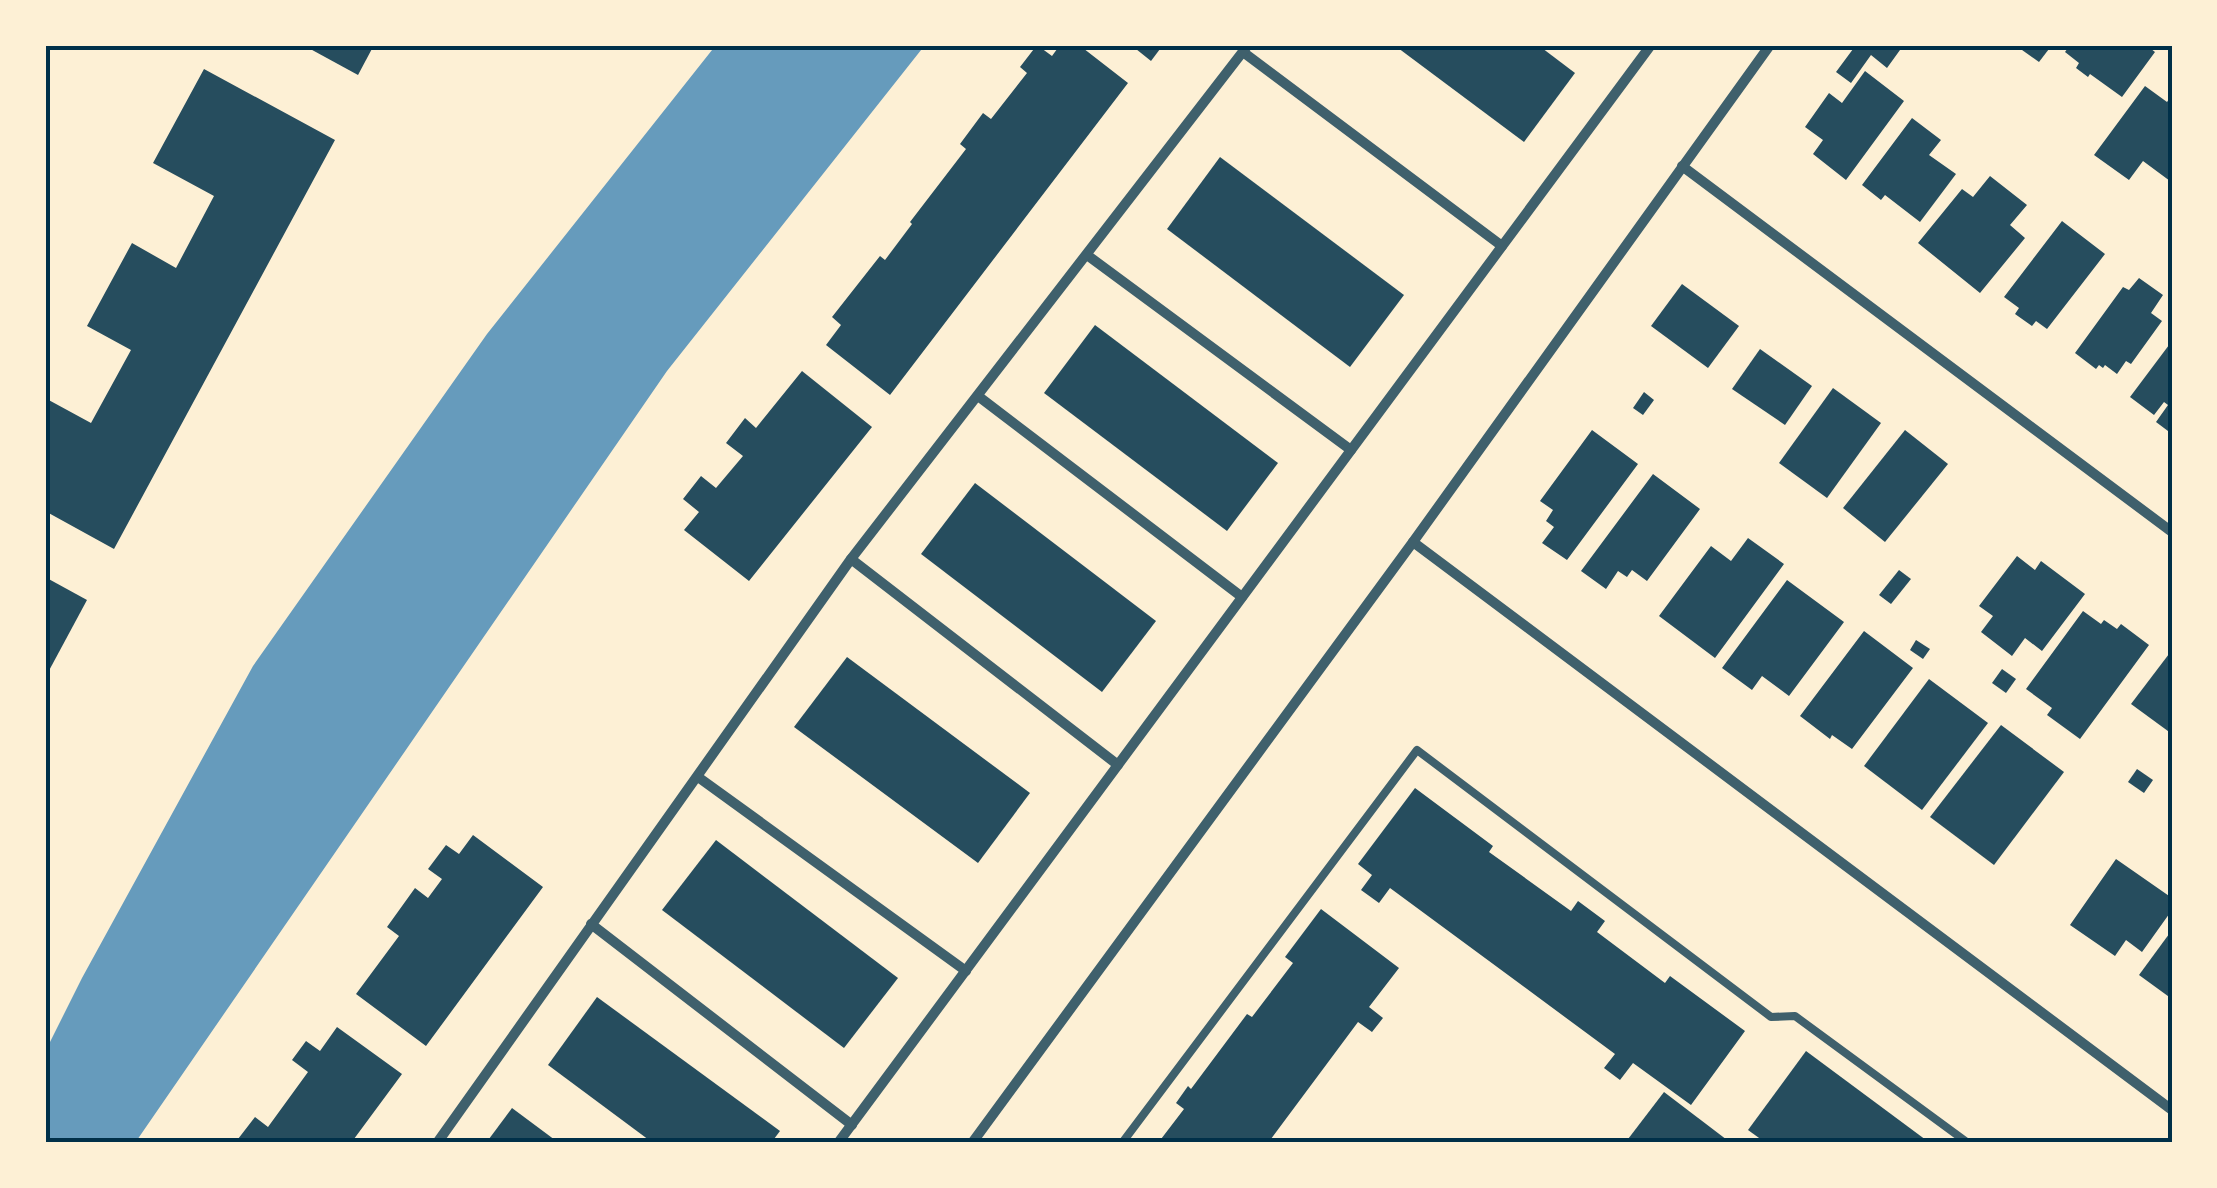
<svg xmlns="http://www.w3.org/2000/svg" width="2217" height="1188" font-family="'Open Sans',sans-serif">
<rect width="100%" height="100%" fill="#fdf0d5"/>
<!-- water -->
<path fill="#669bbc" d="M716,45H925L667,371L135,1143H45V1052L82,978L253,666L487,334Z"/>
<!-- building -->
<g fill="#264d5e">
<path d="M303,45H374L358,75Z"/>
<path d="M1037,45L1052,56L1060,45H1079L1128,83L890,395L826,345L841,325L832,317L880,256L885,260L912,224L910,222L966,149L960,144L983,113L991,119L1027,73L1020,67Z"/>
<path d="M1131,45H1163L1151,61Z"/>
<path d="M1394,45H1538L1575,73L1524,142Z"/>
<path d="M1856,45H1893L1900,50L1887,68L1871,55L1851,83L1836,72Z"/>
<path d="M2015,45H2052L2039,62Z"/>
<path d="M2070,45H2146L2155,52L2122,97L2090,74L2088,77L2076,68L2079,63L2065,52Z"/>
<path d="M204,69L335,140L114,549L45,511V398L91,423L131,350L87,326L132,243L176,268L214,196L153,163Z"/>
<path d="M1865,71L1904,101L1846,180L1813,154L1823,140L1805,127L1829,93L1842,103Z"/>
<path d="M2145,86L2167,102L2172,95V177L2170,181L2143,161L2129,180L2094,155Z"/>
<path d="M1912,118L1941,140L1929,155L1956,174L1920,222L1885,195L1881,200L1862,185Z"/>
<path d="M1220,157L1404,295L1350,367L1167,229Z"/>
<path d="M1990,176L2027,205L2010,225L2025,238L1980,293L1918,243L1962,189L1973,197Z"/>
<path d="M2062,221L2105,254L2047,329L2036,321L2032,326L2015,314L2019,308L2004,297Z"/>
<path d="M2139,278L2163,295L2151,313L2162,321L2131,364L2126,361L2117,374L2105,365L2103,368L2099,365L2096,369L2075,353L2123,287L2129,290Z"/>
<path d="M1682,284L1739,326L1708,368L1651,326Z"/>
<path d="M1095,325L1278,463L1227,531L1044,393Z"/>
<path d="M2172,341V434L2156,422L2168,405L2164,402L2154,415L2130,397Z"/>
<path d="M1760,349L1812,386L1785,425L1732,389Z"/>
<path d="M802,371L872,427L749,581L684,530L699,512L683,499L701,476L716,488L743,456L726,443L745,418L756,428Z"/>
<path d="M1833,388L1881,423L1827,498L1779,463Z"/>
<path d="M1644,392L1654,400L1643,415L1633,408Z"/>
<path d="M1592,430L1638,464L1567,560L1542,543L1554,527L1546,521L1553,510L1540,501Z"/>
<path d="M1905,430L1948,464L1885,542L1843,508Z"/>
<path d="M1653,474L1700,509L1647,581L1632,570L1627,577L1618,571L1606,589L1581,571Z"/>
<path d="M975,483L1156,621L1102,692L921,554Z"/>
<path d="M1748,538L1784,564L1715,658L1659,616L1711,546L1731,561Z"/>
<path d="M2017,556L2035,570L2041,561L2085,594L2042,651L2025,638L2012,656L1981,632L1993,616L1979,606Z"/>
<path d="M1899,570L1911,579L1891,604L1879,595Z"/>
<path d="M45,577L87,600L45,678Z"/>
<path d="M1787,580L1844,622L1789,696L1762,676L1752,690L1722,668Z"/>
<path d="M2083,611L2101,624L2104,620L2117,629L2121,624L2149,645L2080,739L2047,715L2052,708L2026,689Z"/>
<path d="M1864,631L1913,668L1852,749L1832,735L1830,739L1800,716Z"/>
<path d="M1916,640L1930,649L1923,659L1910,650Z"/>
<path d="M2172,650V734L2131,704Z"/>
<path d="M847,657L1030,793L978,863L794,727Z"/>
<path d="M2002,669L2016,679L2006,693L1992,683Z"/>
<path d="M1929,679L1988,723L1922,810L1864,766Z"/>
<path d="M2001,725L2064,772L1994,865L1930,817Z"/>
<path d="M2137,769L2153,780L2144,793L2128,782Z"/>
<path d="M1415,788L1493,846L1489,852L1571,911L1578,901L1605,921L1597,932L1665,983L1670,976L1745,1031L1691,1105L1633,1063L1620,1080L1604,1068L1615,1054L1390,888L1379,903L1361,890L1372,875L1358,864Z"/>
<path d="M473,835L543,887L426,1046L356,994L399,936L387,927L415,888L428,898L442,879L428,869L446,845L459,854Z"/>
<path d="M716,840L898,978L844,1048L662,910Z"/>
<path d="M2116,859L2172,898V910L2142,952L2126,940L2115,956L2070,925Z"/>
<path d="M1321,909L1399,968L1369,1007L1383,1018L1372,1032L1358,1022L1268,1143H1158L1184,1109L1176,1103L1188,1086L1191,1089L1247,1014L1252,1017L1293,963L1285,957Z"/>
<path d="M2172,930V999L2139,975Z"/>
<path d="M597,997L780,1131L771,1143H653L548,1065Z"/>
<path d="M337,1027L402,1074L351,1143H244L238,1139L255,1117L268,1127L308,1072L292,1060L306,1041L320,1051Z"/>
<path d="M1806,1051L1930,1143H1766L1748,1130Z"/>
<path d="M1664,1092L1731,1143H1625Z"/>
<path d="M512,1108L559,1143H486Z"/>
</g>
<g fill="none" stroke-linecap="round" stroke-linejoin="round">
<!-- service -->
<path stroke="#3f606c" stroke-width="8" d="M1122,1143L1417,750L1771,1017L1795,1016L1968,1143"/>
<!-- minor -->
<g stroke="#3f606c" stroke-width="10">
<path d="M1243,52L1502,246"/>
<path d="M1682,166L2172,532"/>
<path d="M1087,255L1351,450"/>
<path d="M978,396L1242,597"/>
<path d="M1413,542L2172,1110"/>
<path d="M851,559L1118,765"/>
<path d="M698,777L966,971"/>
<path d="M591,924L852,1125"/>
<path d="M437,1143L851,559L1248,45"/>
<path d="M838,1143L1651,45"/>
<path d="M972,1143L1413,542L1770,45"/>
</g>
</g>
<!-- border -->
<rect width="2217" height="1188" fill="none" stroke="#fdf0d5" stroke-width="95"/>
<rect x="48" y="48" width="2122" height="1092" fill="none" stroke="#003049" stroke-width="4"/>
</svg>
